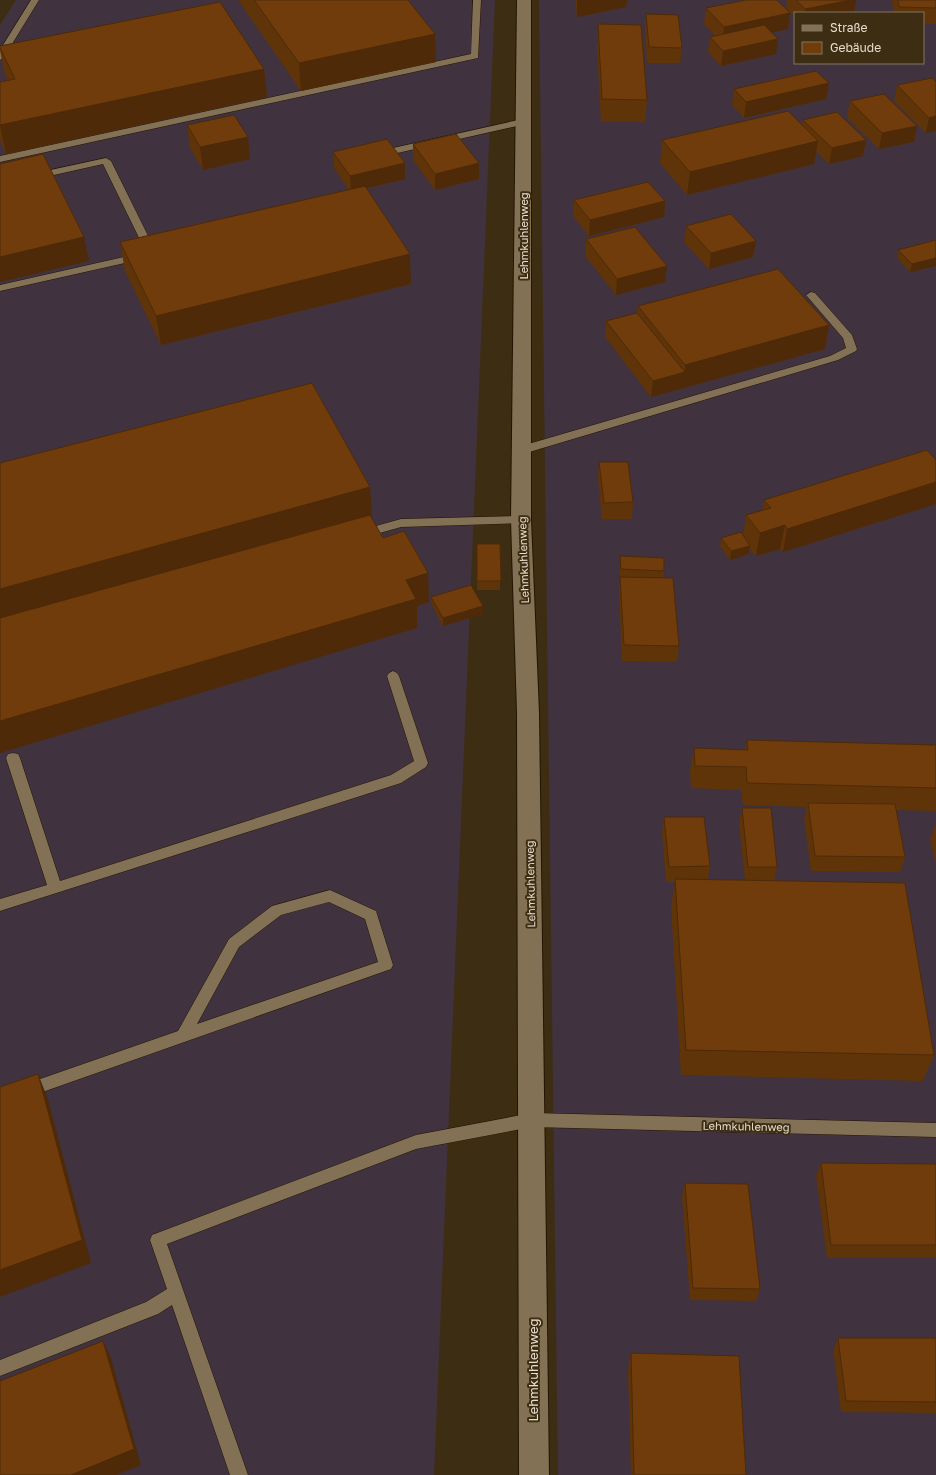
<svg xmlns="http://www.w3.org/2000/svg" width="936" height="1475" font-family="'Golos Text',sans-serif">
<rect width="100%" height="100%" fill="#3d2e13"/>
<!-- commercial -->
<g fill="#41323f" fill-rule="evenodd">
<path d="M16,0H495L434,1475H0V25Z"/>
<path d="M539,0H936V1475H558ZM795,13H923V63H795Z"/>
</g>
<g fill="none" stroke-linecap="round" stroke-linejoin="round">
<!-- service casing -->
<g stroke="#231500" stroke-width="1">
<g id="service">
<path d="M31,0H39L4,57L0,60V50Z"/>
<path d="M473,0H481L478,58L0,162V156L471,54Z"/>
<path d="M523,119L528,122L526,124L393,154L388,151L393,148Z"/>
<path d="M106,158L111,161L157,254L156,256L0,291V285L146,252L103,164L0,187V181Z"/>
<path d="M811,292L815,293L852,335L857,349L856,351L838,360L526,453H518L516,450L518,447L830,356L846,348L843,338L806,295Z"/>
<path d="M521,516L525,517L527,520L525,523L401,527L362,538L356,534L358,531L401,519Z"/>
<path d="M393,671L397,673L399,676L428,763L426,767L401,783L0,911V899L47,885L6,758L8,754L13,753L18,754L20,758L60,881L391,775L414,761L387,676L389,673Z"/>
<path d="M330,890L376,911L393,965L391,969L0,1107V1093L178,1031L229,939L272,906ZM329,902L365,919L378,962L197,1024L239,947L281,915Z"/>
<path d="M532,1113L936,1123V1137L532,1127L416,1149L167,1244L248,1475H230L172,1305L158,1314L0,1376V1360L146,1302L167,1289L150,1240L152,1235L416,1135Z"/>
</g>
</g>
<!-- minor casing -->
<g stroke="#231500" stroke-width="2">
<path id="minor" d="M517,0H531V520L539,713L549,1475H519L517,713L511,520Z"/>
</g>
<!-- service -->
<use href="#service" fill="#827154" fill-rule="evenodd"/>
<!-- minor -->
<use href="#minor" fill="#827154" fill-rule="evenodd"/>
</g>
<!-- wall -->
<g fill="#603409">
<path d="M238,0H408L436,62L301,91Z"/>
<path d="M575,0H627L626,7L577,17Z"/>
<path d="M787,0H856L854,13H795V17L786,8Z"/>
<path d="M892,0H936V24L923,23V13H894Z"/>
<path d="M706,8L790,13L788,29L771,32L776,54L721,66L708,52L710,37L715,35L704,24Z"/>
<path d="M646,14L682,48L680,63H647L645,30Z"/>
<path d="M598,24L647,100L645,122H601L597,47Z"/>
<path d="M0,46L264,69L267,97L6,154L0,140V82L8,80L5,75L0,50Z"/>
<path d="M932,78L936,131L926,133L894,101L897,85Z"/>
<path d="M829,83L826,99L744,118L732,105L734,89Z"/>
<path d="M850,101L914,142L879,149L847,117Z"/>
<path d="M803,120L866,140L863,156L829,164L816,151L814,164L687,195L660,163L662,140L802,125Z"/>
<path d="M187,125L250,159L203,170L190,148Z"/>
<path d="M413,144L479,179L435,190L413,160Z"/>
<path d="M333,152L405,179L366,189L411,284L161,345L125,271L120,242L349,190L334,168Z"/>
<path d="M574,200L665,201L664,217L589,236L573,216Z"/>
<path d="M686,226L753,257L709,269L684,242Z"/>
<path d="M586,239L665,282L616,295L585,256Z"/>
<path d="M936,240V266L910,272L897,258L898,250Z"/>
<path d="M638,306L829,325L825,349L651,397L605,337L606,321L637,313Z"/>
<path d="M936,460V504L783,552L780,549L756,556L750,549L749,554L730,560L720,546L721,538L743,536L746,515L762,510L764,500Z"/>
<path d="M599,462L633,502L632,519H602L598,478Z"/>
<rect x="477" y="544" width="23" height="46"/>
<path d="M620,556L664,571L663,578L679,646L677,662L622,661L619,593L620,577Z"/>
<path d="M431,597L483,614L443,626L432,605Z"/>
<path d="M747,740L936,745V811L896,810L905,857L900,872L811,871L804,819L807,807L743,805L741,790L691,788L690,771L694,748L745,750Z"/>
<path d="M742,808L777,867L774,881L934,1055L923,1081L681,1075L671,906L675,882H666L662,833L664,817L710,866L708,879L745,880L739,824Z"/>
<path d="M936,823V864L930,840Z"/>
<path d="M821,1163L936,1164V1258H827L816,1176Z"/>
<path d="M685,1183L760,1289L756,1301L690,1300L682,1197Z"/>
<path d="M838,1338H936V1413L841,1412L833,1350Z"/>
<path d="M631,1353L746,1475H631L628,1370Z"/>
</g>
<!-- shaded-wall -->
<g fill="#4e2a08">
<path d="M577,0H627L626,7L577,17Z"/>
<path d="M851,0H856L854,13H805V9Z"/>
<path d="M790,13L788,29L723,43L724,27Z"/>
<path d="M435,34L436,62L301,91L299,63Z"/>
<path d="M778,39L776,54L721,66L723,51Z"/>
<path d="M264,69L267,97L6,154L0,125Z"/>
<path d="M829,83L826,99L744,118L746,102Z"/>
<path d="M936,116V131L926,133L929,118Z"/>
<path d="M917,126L914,142L879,149L882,133Z"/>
<path d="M248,137L250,159L203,170L200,147Z"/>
<path d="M866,140L863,156L829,164L832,148Z"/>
<path d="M818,141L814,164L687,195L690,172Z"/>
<path d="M405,163V179L351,192L350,176Z"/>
<path d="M479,163V179L435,190V174Z"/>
<path d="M665,201L664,217L589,236L590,220Z"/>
<path d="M84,237L89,261L0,282V257Z"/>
<path d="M756,241L753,257L709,269L711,253Z"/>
<path d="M410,254L411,284L161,345L156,316Z"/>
<path d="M936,258V266L910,272L912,264Z"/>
<path d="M667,266L665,282L616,295L617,279Z"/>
<path d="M829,325L825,349L651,397L653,381L685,372V365Z"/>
<path d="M936,482V504L783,552L787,529Z"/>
<path d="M370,487L372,517L0,621V589Z"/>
<path d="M785,525L780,549L756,556L760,533Z"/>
<path d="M750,546L749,554L730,560L731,551Z"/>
<path d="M428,573L429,602L417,606V628L0,753V721L406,580Z"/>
<path d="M483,606V614L443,626V618Z"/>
<path d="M38,1074L48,1099L91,1263L0,1297V1270Z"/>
<path d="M103,1341L111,1358L141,1465L116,1475H71Z"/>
</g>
<!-- building -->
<g fill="#703c0b" stroke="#4e2a08">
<path d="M254,0H408L435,34L299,63Z"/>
<path d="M746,0H777L790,13L724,27L706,8Z"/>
<path d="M796,0H851L805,9Z"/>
<path d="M898,0H936V8L899,7Z"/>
<path d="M220,2L264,69L0,125V82L15,79L0,48V46Z"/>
<path d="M646,14L678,15L682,48L649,47Z"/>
<path d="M598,24L641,25L647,100L602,99Z"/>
<path d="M764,25L778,39L723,51L710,37Z"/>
<path d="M816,71L829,83L746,102L734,89Z"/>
<path d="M932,78L936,82V116L929,118L897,85Z"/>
<path d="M884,94L917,126L882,133L850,101Z"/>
<path d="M788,111L818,141L690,172L662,140Z"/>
<path d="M837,112L866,140L832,148L803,120Z"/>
<path d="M234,115L248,137L200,147L187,125Z"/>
<path d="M456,134L479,163L435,174L413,144Z"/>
<path d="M387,139L405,163L350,176L333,152Z"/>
<path d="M43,154L84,237L0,257V164Z"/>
<path d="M648,182L665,201L590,220L574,200Z"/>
<path d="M365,186L410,254L156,316L120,242Z"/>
<path d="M731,214L756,241L711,253L686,226Z"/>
<path d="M635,227L667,266L617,279L586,239Z"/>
<path d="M936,240V258L912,264L898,250Z"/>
<path d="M778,269L829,325L685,365L638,306Z"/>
<path d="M637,313L685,372L653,381L606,321Z"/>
<path d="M312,383L370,487L0,589V463Z"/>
<path d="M927,450L936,460V482L787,529L785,525L760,533L746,515L771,508L764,500Z"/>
<path d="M599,462H628L633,502L604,503Z"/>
<path d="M370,515L383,538L404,531L428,573L406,580L416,599L0,721V618Z"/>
<path d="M741,532L750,546L731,551L721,538Z"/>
<path d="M477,544H500L501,581H477Z"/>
<path d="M620,556L664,558V571L621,569Z"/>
<path d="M620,577L673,578L679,646L624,645Z"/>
<path d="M471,585L483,606L443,618L431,597Z"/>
<path d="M747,740L936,745V788L747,783L746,767L695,766L694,748L748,750Z"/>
<path d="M808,803L895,804L905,857L815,856Z"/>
<path d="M742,808H771L777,867H748Z"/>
<path d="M664,817H704L710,866L669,867Z"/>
<path d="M675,879L905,883L934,1055L686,1050Z"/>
<path d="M38,1074L82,1240L0,1270V1087Z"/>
<path d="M821,1163L936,1164V1245H831Z"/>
<path d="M685,1183L748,1184L760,1289L693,1288Z"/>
<path d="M838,1338H936V1402L846,1401Z"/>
<path d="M103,1341L134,1449L71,1475H0V1381Z"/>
<path d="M631,1353L739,1356L746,1475H634Z"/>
</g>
<g text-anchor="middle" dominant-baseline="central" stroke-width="4" stroke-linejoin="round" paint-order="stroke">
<!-- street labels -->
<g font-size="11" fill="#e7ddce" stroke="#3d2e13">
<text transform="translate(523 236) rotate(-90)">Lehmkuhlenweg</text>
<text transform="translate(523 560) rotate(-92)">Lehmkuhlenweg</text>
<text transform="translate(530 884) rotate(-91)">Lehmkuhlenweg</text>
<text transform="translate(746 1126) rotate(1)">Lehmkuhlenweg</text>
</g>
<!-- near-street labels -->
<g font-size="13" fill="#e7ddce" stroke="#3d2e13">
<text transform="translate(533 1370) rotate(-90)">Lehmkuhlenweg</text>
</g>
</g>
<!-- legend -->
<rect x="794" y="12" width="130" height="52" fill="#3d2e13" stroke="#81745e"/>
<rect x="802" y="25" width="20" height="6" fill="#827154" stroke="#81745e"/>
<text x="830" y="32" font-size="12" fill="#e7ddce">Straße</text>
<rect x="802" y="42" width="20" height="12" fill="#703c0b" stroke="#81745e"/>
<text x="830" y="52" font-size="12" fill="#e7ddce">Gebäude</text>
</svg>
